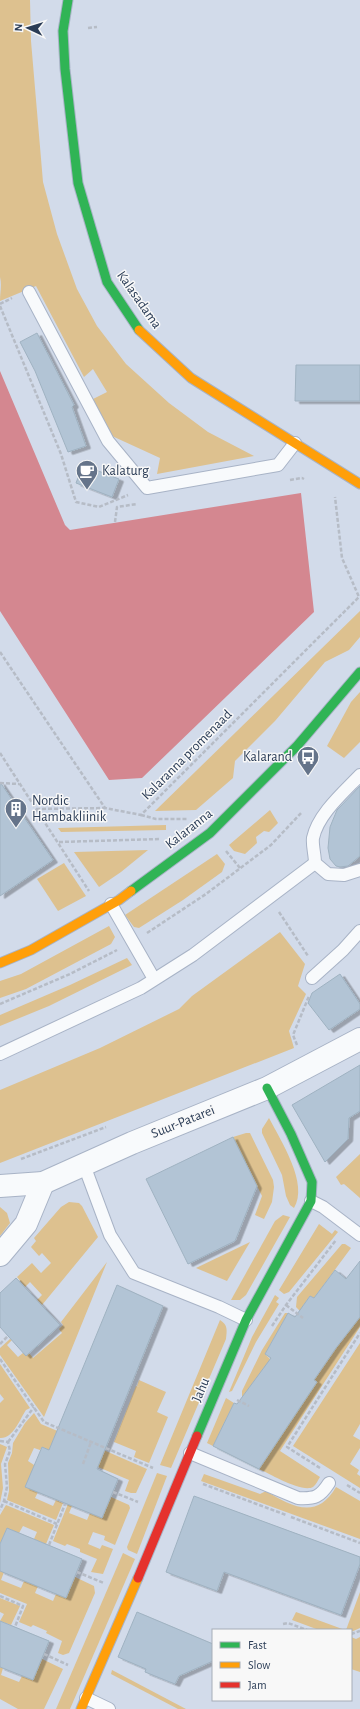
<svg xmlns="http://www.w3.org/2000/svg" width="360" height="1709" font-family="'Alegreya Sans',sans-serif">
<defs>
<filter id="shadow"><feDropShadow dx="4.5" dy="2.5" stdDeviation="0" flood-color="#0004"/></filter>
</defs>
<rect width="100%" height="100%" fill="#d2dbea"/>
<!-- green -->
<g fill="#ddc18f">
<path d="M0,0H30L31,41L43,182L57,234L77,289L97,326L126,364L169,403L208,432L254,456L157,474L160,458L112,436L93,399L107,392L93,369L84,377L36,286L0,301C0,292 2,285 0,277Z"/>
<path d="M360,611V637L349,650L325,662L275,721L235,761L233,778L196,810L155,811Z"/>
<path d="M360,692V742L344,758L327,746L351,702Z"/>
<path d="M270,810L278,823L269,832L264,831L256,837L257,843L245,854L234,851L229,845Z"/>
<path d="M166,825V830L61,832L58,828Z"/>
<path d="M148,850L121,872L99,887L74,852Z"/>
<path d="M217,854L225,864L222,872L183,900L139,928L134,927L125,915Z"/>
<path d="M64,863L86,896L58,911L37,879Z"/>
<path d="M109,926L115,937L111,944L26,989L0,998V981L21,974Z"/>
<path d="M280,932L305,964L298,986L306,994L289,1031L294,1048L0,1163V1090L100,1048L179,1009L192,996Z"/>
<path d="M127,958L132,965L49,1006L0,1026V1015L70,985Z"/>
<path d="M269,1118C281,1141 309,1184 294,1208L290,1205L286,1196L282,1175L262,1133V1129Z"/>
<path d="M246,1133H250L273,1180L274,1187L272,1202L264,1219L255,1215L262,1196L233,1137Z"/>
<path d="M360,1154V1198L344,1184L341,1185L336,1177Z"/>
<path d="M69,1202L79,1203L82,1206L98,1237L42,1305L37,1300L42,1295L30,1282L25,1287L17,1277L32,1263L41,1273L51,1263L42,1253L39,1256L31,1247L36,1241L34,1238L61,1207Z"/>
<path d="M0,1207L7,1213L10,1223L0,1236Z"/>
<path d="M283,1215L290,1217L246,1295L240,1300H231L275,1221Z"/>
<path d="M319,1224L332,1234L335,1230L338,1232L289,1292L284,1294L279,1290Z"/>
<path d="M250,1242L227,1281L196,1268Z"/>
<path d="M342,1244H345L351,1248L314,1298L310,1296L302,1307L305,1316L296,1307L297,1297Z"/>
<path d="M107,1262L44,1417L0,1355V1348L10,1339L12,1340L7,1345L18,1357L23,1353H29L33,1358L62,1333L59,1329L63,1325L61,1322Z"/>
<path d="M275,1295L279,1298L276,1302L279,1304L256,1342L232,1391L229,1392L252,1337Z"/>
<path d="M360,1308V1327L280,1451L320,1477C318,1480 316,1485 313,1487C302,1493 270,1474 259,1469L285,1430L312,1378L352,1327L348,1324Z"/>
<path d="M285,1313H288L265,1354L273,1362L244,1400L242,1397V1391L262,1350Z"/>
<path d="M220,1320C228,1325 227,1330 226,1339L171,1468L160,1465Z"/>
<path d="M360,1343V1424L353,1436L360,1440V1448L350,1464L359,1470L357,1474L360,1476V1488L293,1446Z"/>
<path d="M0,1364L30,1408L26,1410C20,1419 13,1439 0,1438V1403L4,1399L0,1394Z"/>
<path d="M139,1380L166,1392L157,1412L168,1417L149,1463L134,1457L136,1451L114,1442L136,1386L140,1387L137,1386Z"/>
<path d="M226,1398L234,1403L213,1446L207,1443Z"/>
<path d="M34,1413L41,1424L88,1444L52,1451L42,1447L40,1450L34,1448L28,1461L34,1465L38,1492L35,1498L53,1506L56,1500L63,1503L56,1520L7,1500L9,1491L8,1463L12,1453L13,1443L25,1423Z"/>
<path d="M0,1444L7,1447L1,1464L3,1488L0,1503Z"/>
<path d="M92,1445L147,1469L136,1493H131L125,1491L129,1480L86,1462Z"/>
<path d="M157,1473L167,1476L137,1554L128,1550L127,1547Z"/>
<path d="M204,1474L260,1494L266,1491C292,1507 317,1520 336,1487L360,1501V1539L201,1481Z"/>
<path d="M111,1497L129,1505L130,1508L115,1545L104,1540L105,1536L93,1532L88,1544L100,1549L102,1545L113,1549L103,1574L91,1572L97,1559L80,1552V1549L67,1544L65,1546L53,1541L68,1504L72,1506L69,1513L87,1520L90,1513L102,1518Z"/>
<path d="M6,1505L54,1525L46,1544L34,1539L37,1532L23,1526L19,1533L7,1528L0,1544V1515Z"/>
<path d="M123,1553L135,1559L70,1709H56Z"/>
<path d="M0,1571L4,1572L1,1580L21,1588L24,1581L38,1586L35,1593L53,1601L56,1594L66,1598L75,1577L94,1586L95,1593L69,1653L63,1655L58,1653L62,1641L46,1633L47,1631L33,1625L31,1627L19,1622L27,1604L0,1593Z"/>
<path d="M360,1592V1628L351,1632V1630H346Z"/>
<path d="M0,1598L20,1606L11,1625L0,1621L4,1614L0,1612Z"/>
<path d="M296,1612L345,1630H319L292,1620Z"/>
<path d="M351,1637L356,1639L360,1637V1672L351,1669Z"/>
<path d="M42,1659L63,1669L44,1709H18L0,1699V1667L3,1668L1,1675L19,1682L22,1676L33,1680Z"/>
<path d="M112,1670L186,1709H178L111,1674Z"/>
</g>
<!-- water -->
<path fill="#d48790" d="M0,371L65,525L70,530L301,493L314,612L142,778L109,780L0,611Z"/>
<!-- building -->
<g fill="#b2c4d5" stroke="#9fb2c1" filter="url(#shadow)">
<path d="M37,333L74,405L72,407L86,446L68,452L35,371L20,342Z"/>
<path d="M296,365H360V401H295Z"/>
<path d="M83,465L119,479L112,497L76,483Z"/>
<path d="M0,782L53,860L0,896Z"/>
<path d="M360,786V856L348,866L340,867L336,866L330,859L328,848L330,827L337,810Z"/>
<path d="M340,974L360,1004V1009L329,1030L308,1003L312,993Z"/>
<path d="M360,1065V1111L349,1118L348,1139L325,1162L292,1105Z"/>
<path d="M233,1137L257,1186L235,1241L188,1264L146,1179Z"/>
<path d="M360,1261V1317L336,1348L314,1380L317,1382L259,1469L213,1446L234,1403L237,1404L271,1358L265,1354L288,1313L295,1317L310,1296L314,1298L335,1270L346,1279Z"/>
<path d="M16,1278L60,1325L26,1356L0,1327V1293Z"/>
<path d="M117,1285L163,1306L97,1469L118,1479L102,1518L25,1487L42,1447L49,1450Z"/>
<path d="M194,1496L360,1557V1564L341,1615L224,1572L217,1591L166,1572Z"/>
<path d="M7,1528L82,1559L66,1598L0,1571V1544Z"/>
<path d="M137,1612L213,1644V1661L179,1676L175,1684L145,1672L146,1669L118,1657Z"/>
<path d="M0,1621L49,1641L33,1680L0,1667Z"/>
</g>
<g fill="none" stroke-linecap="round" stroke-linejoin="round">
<!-- lane casing -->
<g stroke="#a8b3c6" stroke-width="14">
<g id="lane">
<path d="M29,292L108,441L147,488L278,465L295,443"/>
<path d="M360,775C344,792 318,814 313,838C312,845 315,855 315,863L328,874L344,875L360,870"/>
<path d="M111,904L154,979"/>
<path d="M312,978L343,950L360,931"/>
<path d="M0,1054L141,988L193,955L315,863"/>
<path d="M84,1165L110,1235L134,1273L219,1307L246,1320"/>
<path d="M311,1201L323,1207L360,1235"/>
<path d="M190,1453L298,1498C315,1499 320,1497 329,1483"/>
<path d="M86,1698L109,1709"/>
</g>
</g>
<!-- street casing -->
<g stroke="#a8b3c6" stroke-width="24">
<g id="street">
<path d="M0,1186L43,1183L132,1143L267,1088L360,1039"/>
<path d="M0,1255L26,1224L43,1183"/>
</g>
</g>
<!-- fast casing -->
<g stroke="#a8b3c6" stroke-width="11">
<g id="fast">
<path d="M68,0L63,31L65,69L78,183L107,282L139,330"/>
<path d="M131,891L210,833L297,746L360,672"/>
<path d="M197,1436L246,1320L311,1201L312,1182L291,1134L267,1088"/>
</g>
</g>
<!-- slow casing -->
<g stroke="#a8b3c6" stroke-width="11">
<g id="slow">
<path d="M139,330L191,378L360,484"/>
<path d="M0,963L31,950L119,900L131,891"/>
<path d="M81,1709L138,1578"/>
</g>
</g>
<!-- jam casing -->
<g stroke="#a8b3c6" stroke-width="11">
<path id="jam" d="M138,1578L197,1436"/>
</g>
<!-- path -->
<g stroke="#b6bcc6" stroke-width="2.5" stroke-dasharray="4 2" stroke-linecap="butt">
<path d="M88,28L97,27"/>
<path d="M0,304L12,298"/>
<path d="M0,306L61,454L76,502L99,507L128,495"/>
<path d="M290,480L302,478L304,479"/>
<path d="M115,522L117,507L137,504"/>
<path d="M0,652L105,808L141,815L359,597L342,558L335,497"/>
<path d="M0,753L89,891"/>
<path d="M0,783L19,784"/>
<path d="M36,809L105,808"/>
<path d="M141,815L156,819H188"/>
<path d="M59,842L160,839"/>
<path d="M226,851L240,868"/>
<path d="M279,912L308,956"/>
<path d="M147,933L206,894L271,845L302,812"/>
<path d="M0,1004L70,974L117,950"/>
<path d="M297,1045L293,1035L309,996"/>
<path d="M21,1159L106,1127"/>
<path d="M286,1305L303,1318"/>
<path d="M272,1326L286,1305L336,1240"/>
<path d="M0,1344L8,1336"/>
<path d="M0,1359L44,1422L153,1468"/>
<path d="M237,1400L249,1406"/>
<path d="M0,1441L8,1442L10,1451L5,1464L7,1487L4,1501L0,1510"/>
<path d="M8,1442L34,1407"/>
<path d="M83,1464L91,1442"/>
<path d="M320,1468L287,1447L360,1333"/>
<path d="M203,1484L286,1515"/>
<path d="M347,1485L360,1493"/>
<path d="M113,1492L138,1502"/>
<path d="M4,1501L57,1524"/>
<path d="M291,1517L360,1543"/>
<path d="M49,1545L65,1504"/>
<path d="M77,1572L104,1583"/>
<path d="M0,1596L23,1606L15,1627"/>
<path d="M283,1624L288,1623L307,1630"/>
<path d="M351,1634L360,1631"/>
<path d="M44,1654L68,1665"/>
</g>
<!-- lane -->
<use href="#lane" stroke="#f8fafc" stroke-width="12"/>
<!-- street -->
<use href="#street" stroke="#f8fafc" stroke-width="22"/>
<!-- fast -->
<use href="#fast" stroke="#30b455" stroke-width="9"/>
<!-- slow -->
<use href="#slow" stroke="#ff9f0a" stroke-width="9"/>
<!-- jam -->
<use href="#jam" stroke="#e5322d" stroke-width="9"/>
</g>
<!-- icons -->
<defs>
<g id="cafe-pin" transform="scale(1.15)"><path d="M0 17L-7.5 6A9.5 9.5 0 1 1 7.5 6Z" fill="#65748a" stroke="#f8f8f8"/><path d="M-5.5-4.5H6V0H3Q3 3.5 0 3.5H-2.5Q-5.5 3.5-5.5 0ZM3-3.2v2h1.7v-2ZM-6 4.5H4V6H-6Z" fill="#fff"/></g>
<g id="bus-pin" transform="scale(1.15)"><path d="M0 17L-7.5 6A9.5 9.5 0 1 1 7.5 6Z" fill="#65748a" stroke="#f8f8f8"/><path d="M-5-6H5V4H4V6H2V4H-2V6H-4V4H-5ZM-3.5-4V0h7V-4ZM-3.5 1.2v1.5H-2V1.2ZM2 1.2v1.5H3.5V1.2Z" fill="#fff"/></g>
<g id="building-pin" transform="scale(1.15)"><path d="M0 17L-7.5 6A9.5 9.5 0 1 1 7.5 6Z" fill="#65748a" stroke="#f8f8f8"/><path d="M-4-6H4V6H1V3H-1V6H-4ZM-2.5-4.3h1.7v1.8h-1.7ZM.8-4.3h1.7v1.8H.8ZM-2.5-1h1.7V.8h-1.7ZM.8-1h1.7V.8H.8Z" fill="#fff"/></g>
</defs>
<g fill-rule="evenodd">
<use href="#cafe-pin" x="87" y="471"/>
<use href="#bus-pin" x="308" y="757"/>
<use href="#building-pin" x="16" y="809"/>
</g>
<g text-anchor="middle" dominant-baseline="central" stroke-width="3" stroke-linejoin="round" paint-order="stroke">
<!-- street labels -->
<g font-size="14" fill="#2a3c56" stroke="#f8f8f8">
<text transform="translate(139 300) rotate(55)">Kalasadama</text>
<text transform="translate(187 755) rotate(-45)">Kalaranna promenaad</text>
<text transform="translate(189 829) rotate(-38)">Kalaranna</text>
<text transform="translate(183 1122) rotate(-22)">Suur-Patarei</text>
<text transform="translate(201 1390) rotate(-67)">Jahu</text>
</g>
<!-- poi labels -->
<g font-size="14" fill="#2a3c56" stroke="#f8f8f8" text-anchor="start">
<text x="102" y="471">Kalaturg</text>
<text x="292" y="757" text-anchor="end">Kalarand</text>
<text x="32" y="801">Nordic<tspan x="32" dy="16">Hambakliinik</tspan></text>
</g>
</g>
<!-- legend -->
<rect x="212" y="1629" width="140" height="72" fill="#f8f8f8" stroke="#a6adb7"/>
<rect x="220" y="1642" width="20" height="6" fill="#30b455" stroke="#a6adb7"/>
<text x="248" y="1649" font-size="12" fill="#2a3c56">Fast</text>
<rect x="220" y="1662" width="20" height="6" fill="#ff9f0a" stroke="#a6adb7"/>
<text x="248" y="1669" font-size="12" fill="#2a3c56">Slow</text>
<rect x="220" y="1682" width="20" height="6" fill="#e5322d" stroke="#a6adb7"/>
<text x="248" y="1689" font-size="12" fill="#2a3c56">Jam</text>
<!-- north arrow -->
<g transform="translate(28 28) rotate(274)" stroke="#f8f8f8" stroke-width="3" paint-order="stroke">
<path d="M0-3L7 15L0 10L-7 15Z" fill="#2a3c56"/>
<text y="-6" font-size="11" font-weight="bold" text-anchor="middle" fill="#2a3c56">N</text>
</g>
</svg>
